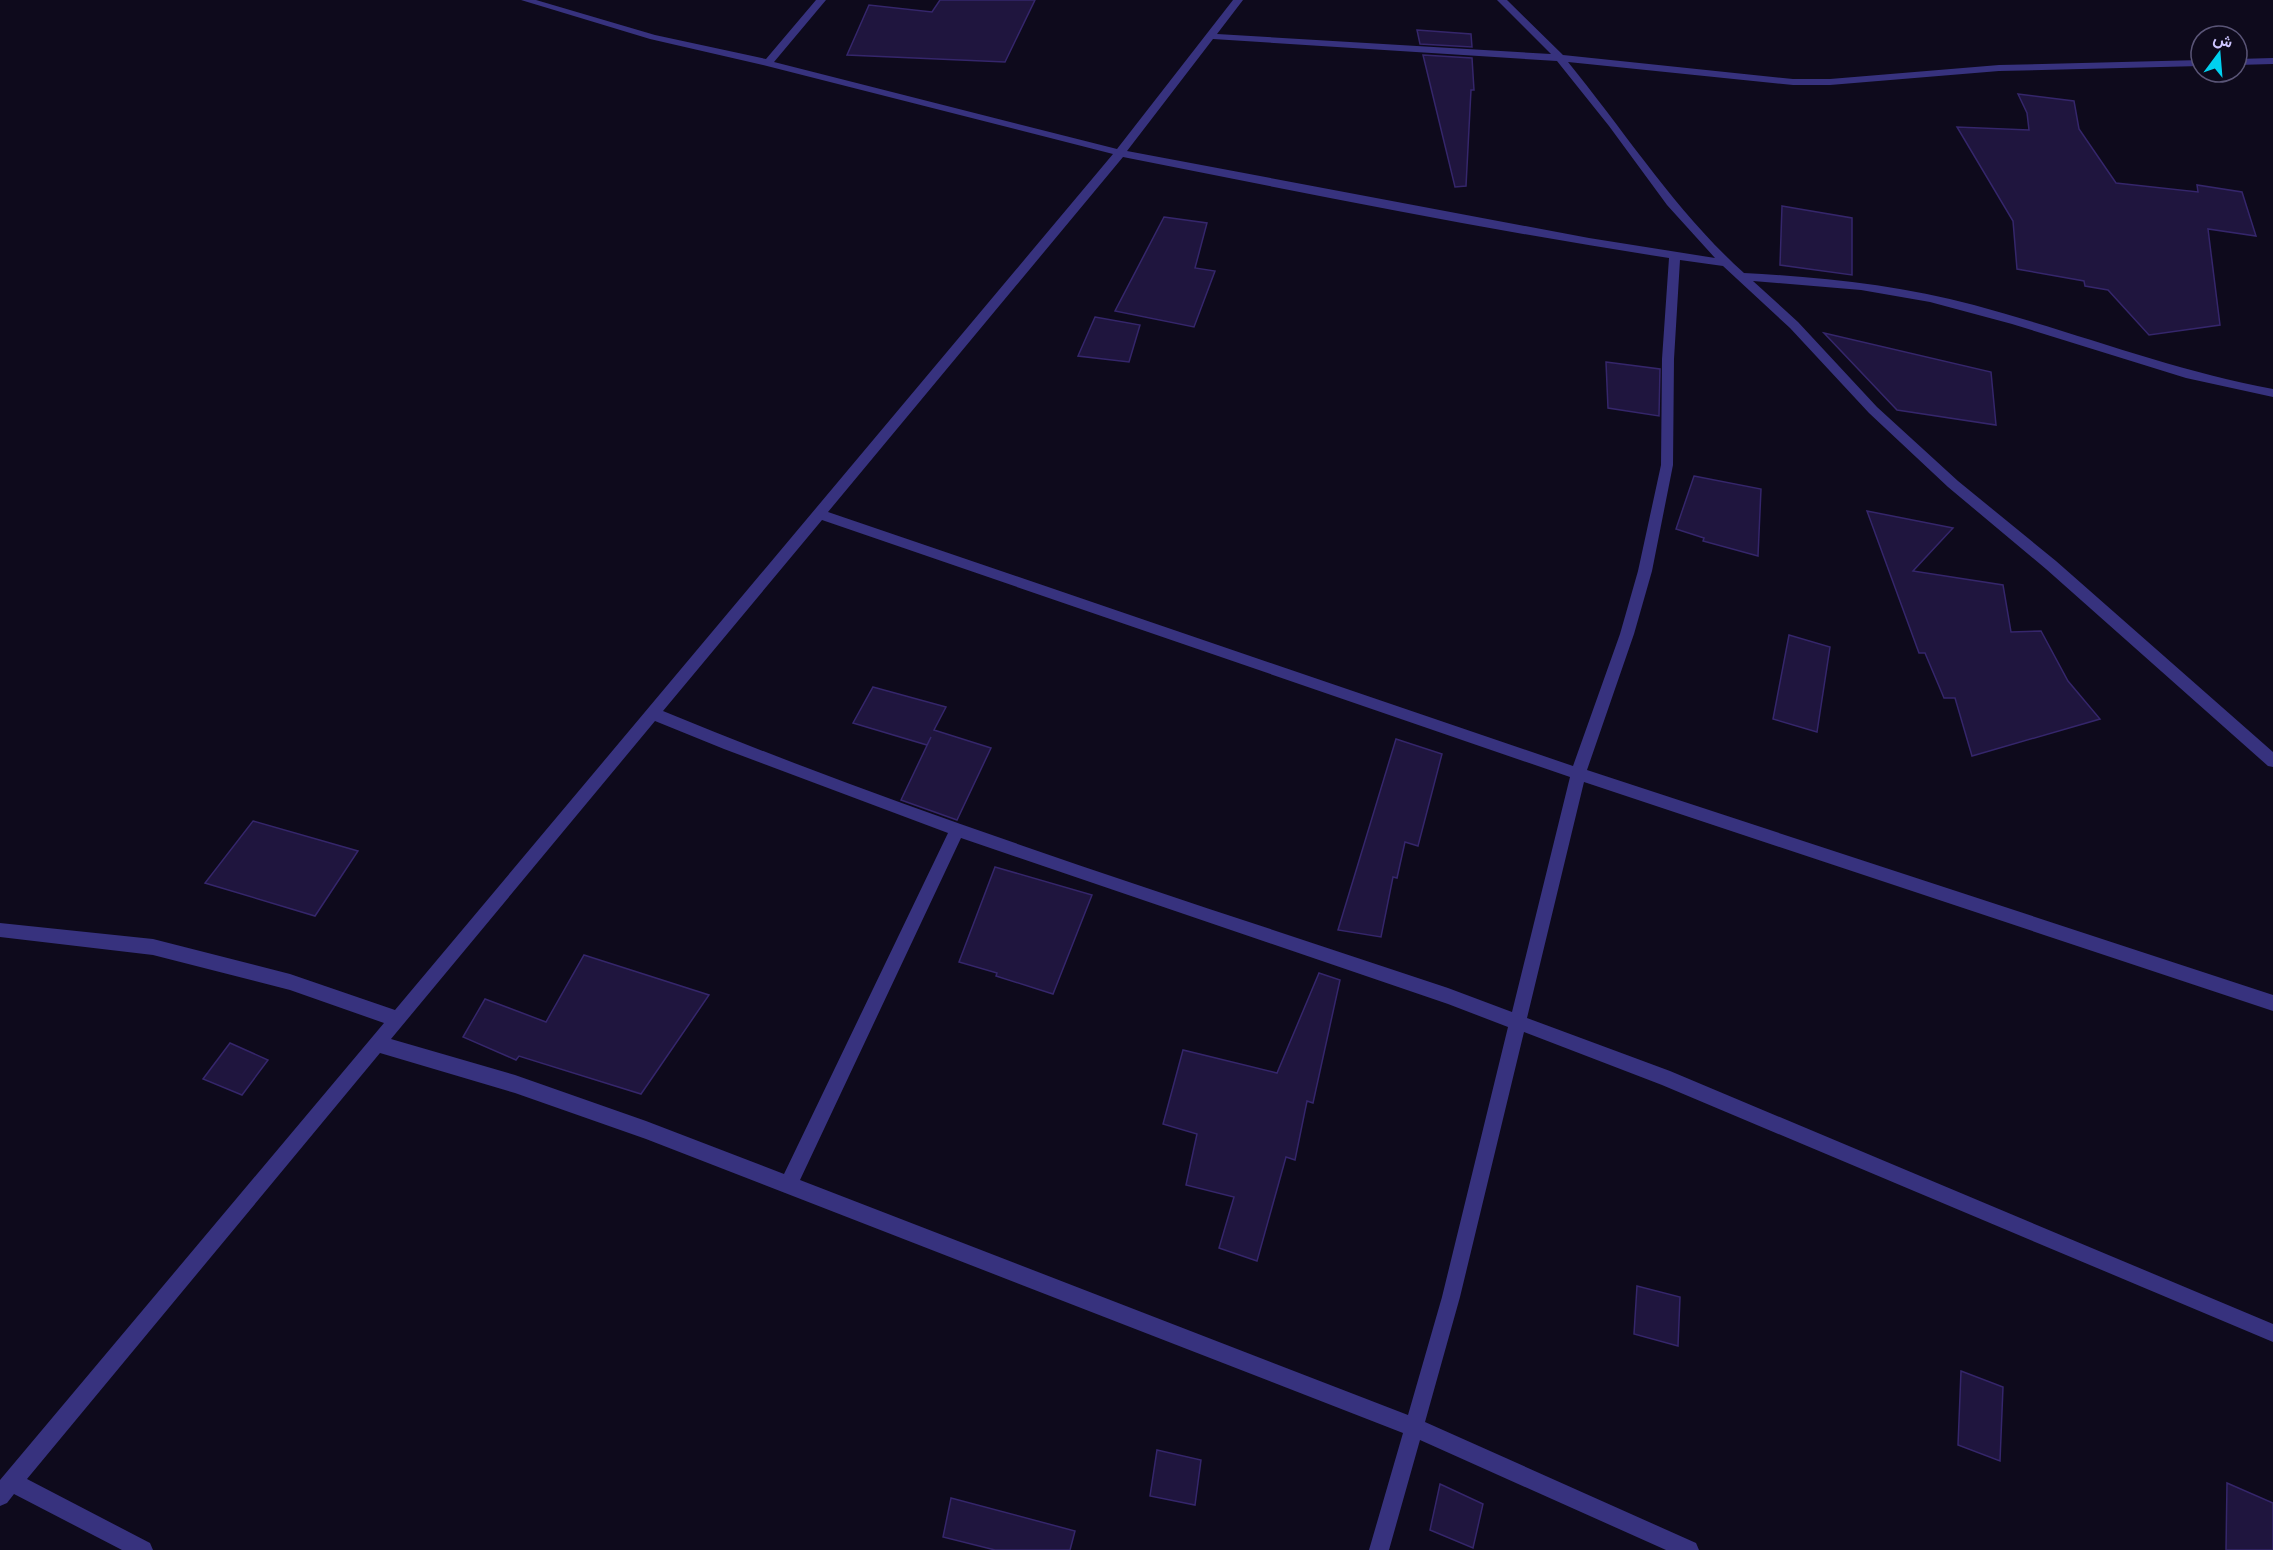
<svg xmlns="http://www.w3.org/2000/svg" width="2273" height="1550" font-family="'Alegreya Sans',Vazirmatn,sans-serif">
<rect width="100%" height="100%" fill="#0e0a1c"/>
<!-- building -->
<g fill="#1f153e" stroke="#35266b" stroke-width="1.5">
<path d="M940,0H1035L1005,62L847,55L869,5L932,12Z"/>
<path d="M1417,30L1471,34L1472,47L1420,44Z"/>
<path d="M1423,55L1472,58L1474,90H1471L1466,186L1455,187Z"/>
<path d="M2018,94L2074,101L2079,129L2116,183L2198,192L2197,185L2242,192L2256,236L2208,229L2220,325L2149,335L2108,290L2085,286L2084,281L2017,269L2013,221L1957,127L2029,130L2027,113Z"/>
<path d="M1782,206L1852,218V275L1780,265Z"/>
<path d="M1164,217L1207,223L1195,268L1215,271L1194,327L1115,311Z"/>
<path d="M1095,317L1140,325L1129,362L1078,356Z"/>
<path d="M1824,333L1991,372L1996,425L1897,410Z"/>
<path d="M1606,362L1660,369L1659,416L1608,408Z"/>
<path d="M1694,476L1761,489L1758,556L1703,541L1704,538L1676,529Z"/>
<path d="M1867,511L1953,528L1913,571L2003,585L2011,632L2041,631L2068,681L2100,719L1972,756L1955,698H1944L1925,653H1919Z"/>
<path d="M1789,635L1830,647L1817,732L1773,719Z"/>
<path d="M873,687L946,707L934,730L991,748L957,820L901,800L931,737L927,745L853,723Z"/>
<path d="M1396,739L1442,754L1418,846L1405,842L1397,878L1393,877L1381,937L1338,930Z"/>
<path d="M253,821L358,851L315,916L205,883Z"/>
<path d="M995,867L1092,895L1053,994L996,976L997,973L959,962Z"/>
<path d="M584,955L709,995L641,1094L519,1056L516,1060L463,1037L485,999L546,1022Z"/>
<path d="M1319,973L1340,980L1313,1103L1307,1101L1295,1160L1286,1157L1257,1261L1219,1248L1234,1197L1186,1185L1197,1134L1163,1124L1183,1050L1277,1073Z"/>
<path d="M230,1043L268,1060L242,1095L203,1079Z"/>
<path d="M1637,1286L1680,1297L1678,1346L1634,1334Z"/>
<path d="M1961,1371L2003,1387L2000,1461L1958,1445Z"/>
<path d="M1157,1450L1201,1460L1195,1505L1150,1496Z"/>
<path d="M2227,1483L2273,1503V1550H2226Z"/>
<path d="M1440,1484L1483,1504L1473,1548L1430,1530Z"/>
<path d="M951,1498L1075,1531L1070,1550H995L943,1537Z"/>
</g>
<g fill="none" stroke-linecap="round" stroke-linejoin="round">
<!-- street -->
<g fill="#37327e" fill-rule="evenodd">
<path d="M521,0H536L655,35L766,59L816,0H826L774,62L1117,149L1233,0H1243L1217,34L1551,54L1497,0H1507L1563,55L1793,79H1830L1999,65L2201,60V66L1999,71L1830,85H1793L1568,62C1626,133 1676,212 1744,273C1822,277 1899,285 1974,305C2075,332 2171,370 2273,389V397L2186,378L2012,324L1930,302L1861,290L1753,281L1798,322L1877,407L1958,481L2056,561L2273,752V767L2268,766L2046,569L1948,487L1869,413L1790,328L1723,266L1680,260L1674,359L1673,465L1652,571L1634,634L1587,770L2273,995V1011L1584,782L1527,1018L1670,1071L2273,1324V1342L1662,1085L1524,1032L1460,1297L1425,1422L1696,1543L1699,1550H1666L1420,1440L1389,1550H1369L1403,1433L646,1139L515,1093L380,1053L27,1479L150,1543L153,1550H122L14,1494L7,1503L0,1506V1480L384,1023L290,990L153,955L0,937V923L153,939L290,974L395,1010L1113,154L767,66L650,39ZM1213,39L1557,61L1609,126L1667,205L1715,258L1589,238L1127,151ZM1123,157C1304,193 1486,230 1669,258L1662,359L1661,465L1638,571L1620,634L1573,766L828,512ZM822,520L1570,777L1512,1012L1448,988C1185,900 920,817 663,711ZM655,721L724,749L948,833L784,1174L646,1121L515,1075L391,1039ZM961,838L1448,1004L1508,1027L1442,1297L1408,1415L800,1180Z"/>
<path d="M2273,58V64L2237,65V59Z"/>
</g>
</g>
<!-- north arrow -->
<g transform="translate(2219 54) rotate(16)"><circle r="28" fill="#0e0a1c" stroke="#5a5577" stroke-width="1.5"/>
<path d="M0-4.5L10 22L0 15L-10 22Z" fill="#00d1f0"/>
<text y="-9" font-size="16" font-weight="bold" text-anchor="middle" fill="#cdc5ff">ش</text>
</g>
</svg>
